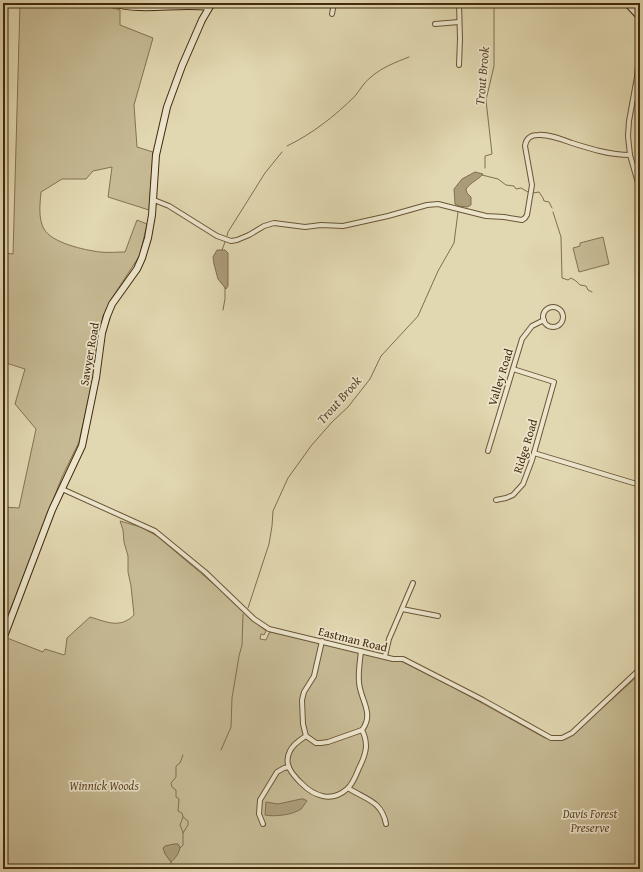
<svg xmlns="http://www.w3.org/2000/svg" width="643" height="872" font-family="'Gentium Book Plus',serif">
<rect width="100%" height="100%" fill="#e1d7b0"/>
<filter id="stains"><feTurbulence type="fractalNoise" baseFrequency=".005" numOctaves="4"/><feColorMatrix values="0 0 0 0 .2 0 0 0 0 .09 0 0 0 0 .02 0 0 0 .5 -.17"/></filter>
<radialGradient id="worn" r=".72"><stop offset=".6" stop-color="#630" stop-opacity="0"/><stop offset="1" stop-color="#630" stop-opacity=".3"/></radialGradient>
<!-- green -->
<g fill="#c6ba94" stroke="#847250">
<path d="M20,3H94L120,10V25L153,38L134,105L137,147L153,152L149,210L108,197L112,167L93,171L86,179H62L41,192C40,203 38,219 44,229C52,243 84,250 100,252C108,253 117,252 125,252L137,220L147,224L140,255L112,298L103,316L93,378L79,442L62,477L3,628V507L19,508L36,429L15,404L25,369L3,362V253L13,254Z"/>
<path d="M603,237L609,264L579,272L573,248L580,246V243Z"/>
<path d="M120,521L141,527L157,536L216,586L253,621L265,630L266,631L264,635L261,634L260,639L266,640L269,633L271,632L401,661L453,687L545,738L558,740L572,735L640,674V869H3V647L7,638L43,652L45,649L64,655L65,654L67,638L90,617C107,622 120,629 134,615L131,586L128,572V556L124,542L123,530Z"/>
</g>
<!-- water -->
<g fill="#ab9c79" stroke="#816e4e">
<path d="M475,172L483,174C478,180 471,182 466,189L467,193L471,197V205L467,207L459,206L455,204L454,189L462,179Z"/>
<path d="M217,250H225L228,253V286L226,289L218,279L214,264L213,257Z"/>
<path d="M301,799H304L307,801C305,803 303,807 301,809C293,815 274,817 265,815L266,802L278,804Z"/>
<path d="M174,844H178L180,848C179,853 175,859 171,862L165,854L163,848L165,846Z"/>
</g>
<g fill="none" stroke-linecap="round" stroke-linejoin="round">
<!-- stream -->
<g stroke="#816e4e" stroke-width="1">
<path d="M287,146C312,134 335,116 355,96C360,90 364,82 371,77C381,68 396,62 409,57"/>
<path d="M485,168V156L492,154L486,100L494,66V10L495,3"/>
<path d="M482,175L498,179L506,185L514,186L516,189L521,188L528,192"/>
<path d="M533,193L539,192L543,198L544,201L549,202L552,208"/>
<path d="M553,212L561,237L562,278L568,280L571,278L576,281L580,285L586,286L588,290L592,292"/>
<path d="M227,236L228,232L265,173L282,152"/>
<path d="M222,250L225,242"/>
<path d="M223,310L225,299V288"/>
<path d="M248,608L269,544L272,526L273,511L288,478L311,446L332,422L348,407L370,379L381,356L418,316L438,271L454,243L458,212"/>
<path d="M221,750L231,727L232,698L239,656L242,645L243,614"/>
<path d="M183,833L188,825V821L183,817"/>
<path d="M180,848L183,845V832L180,825L183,817L182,813L178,811L179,799L176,797V790L172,787L171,783L176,777V766L180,763L183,755"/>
<path d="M170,869L171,862"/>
</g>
<!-- street casing -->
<g stroke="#6a5536" stroke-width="6">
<g id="street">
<path d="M640,3V28"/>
<path d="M332,14L334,3"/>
<path d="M435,24L459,22"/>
<path d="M640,43L637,77L629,121L628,136L630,155L640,190"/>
<path d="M459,65L460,39L459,3"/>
<path d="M154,200L169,206L217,236L231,241L237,240L249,235L264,226L274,223L305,227L321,225L343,226L388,216L427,205L438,204L486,216L504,217L522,220L525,218L527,215L532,185L525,146C526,139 530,135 538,135C549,134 561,139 572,143C591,149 610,155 630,155"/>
<circle cx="553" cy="317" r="10"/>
<path d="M488,451L522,339L532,326L544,320"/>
<path d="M534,453L640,485"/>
<path d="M62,489L155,531L205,572L254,619L269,629L393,659H403L483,700L551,738H562L572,733L640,669"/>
<path d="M496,500L506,498L513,495L523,484L532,460L554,382L513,369"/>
<path d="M402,609L438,616"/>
<path d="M322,641L314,676L304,692L302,700L303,724L306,736L316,743H321L328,742L362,730C375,713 360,700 359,682C358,672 360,661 361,651"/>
<path d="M385,656L389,639L413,583"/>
<path d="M306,736C300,740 293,744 290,751C283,764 292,774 301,783C314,796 331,803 347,789C353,784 356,775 359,768C366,754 369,744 362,730"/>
<path d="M348,788C365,799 382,801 386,824"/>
<path d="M263,824L259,814L260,800L277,772L284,768L289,767"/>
</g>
</g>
<!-- secondary casing -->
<g stroke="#432a0d" stroke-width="8">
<g id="secondary">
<path d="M111,3C143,12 176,3 209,7"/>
<path d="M627,3L640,17"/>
<path d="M3,639L52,510L82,446L96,378L102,333L107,316L112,304L137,269L142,258L148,238L152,215L156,155L167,107L182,66L202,20L212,3"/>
</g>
</g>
<!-- street -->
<use href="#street" stroke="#ece5cc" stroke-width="4"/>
<!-- secondary -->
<use href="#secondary" stroke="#ece5cc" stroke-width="6"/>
</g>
<g text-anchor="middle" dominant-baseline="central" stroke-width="3.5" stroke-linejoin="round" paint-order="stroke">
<!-- street labels -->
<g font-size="12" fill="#432a0d" stroke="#ece5cc">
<text transform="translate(89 354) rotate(-80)">Sawyer Road</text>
<text transform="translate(500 377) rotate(-73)">Valley Road</text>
<text transform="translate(525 446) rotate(-73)">Ridge Road</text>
<text transform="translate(353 639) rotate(14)">Eastman Road</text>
</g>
<!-- park labels -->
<g font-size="12" font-style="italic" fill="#5d4728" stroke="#ece5cc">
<text x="104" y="785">Winnick Woods</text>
<text x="590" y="813">Davis Forest<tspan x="590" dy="14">Preserve</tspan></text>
</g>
<!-- water labels -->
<g font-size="13" font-style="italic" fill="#5d4628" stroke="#ece5cc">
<text transform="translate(482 76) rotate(-85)">Trout Brook</text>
<text transform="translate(339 400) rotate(-48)">Trout Brook</text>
</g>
</g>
<!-- margin -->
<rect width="643" height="872" fill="none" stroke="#e1d7b0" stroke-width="16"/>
<rect x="4" y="4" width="635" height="864" fill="none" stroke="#432a0d" stroke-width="2"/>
<rect x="8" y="8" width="627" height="856" fill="none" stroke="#432a0d"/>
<rect width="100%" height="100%" filter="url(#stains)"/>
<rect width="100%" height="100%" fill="url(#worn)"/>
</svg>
